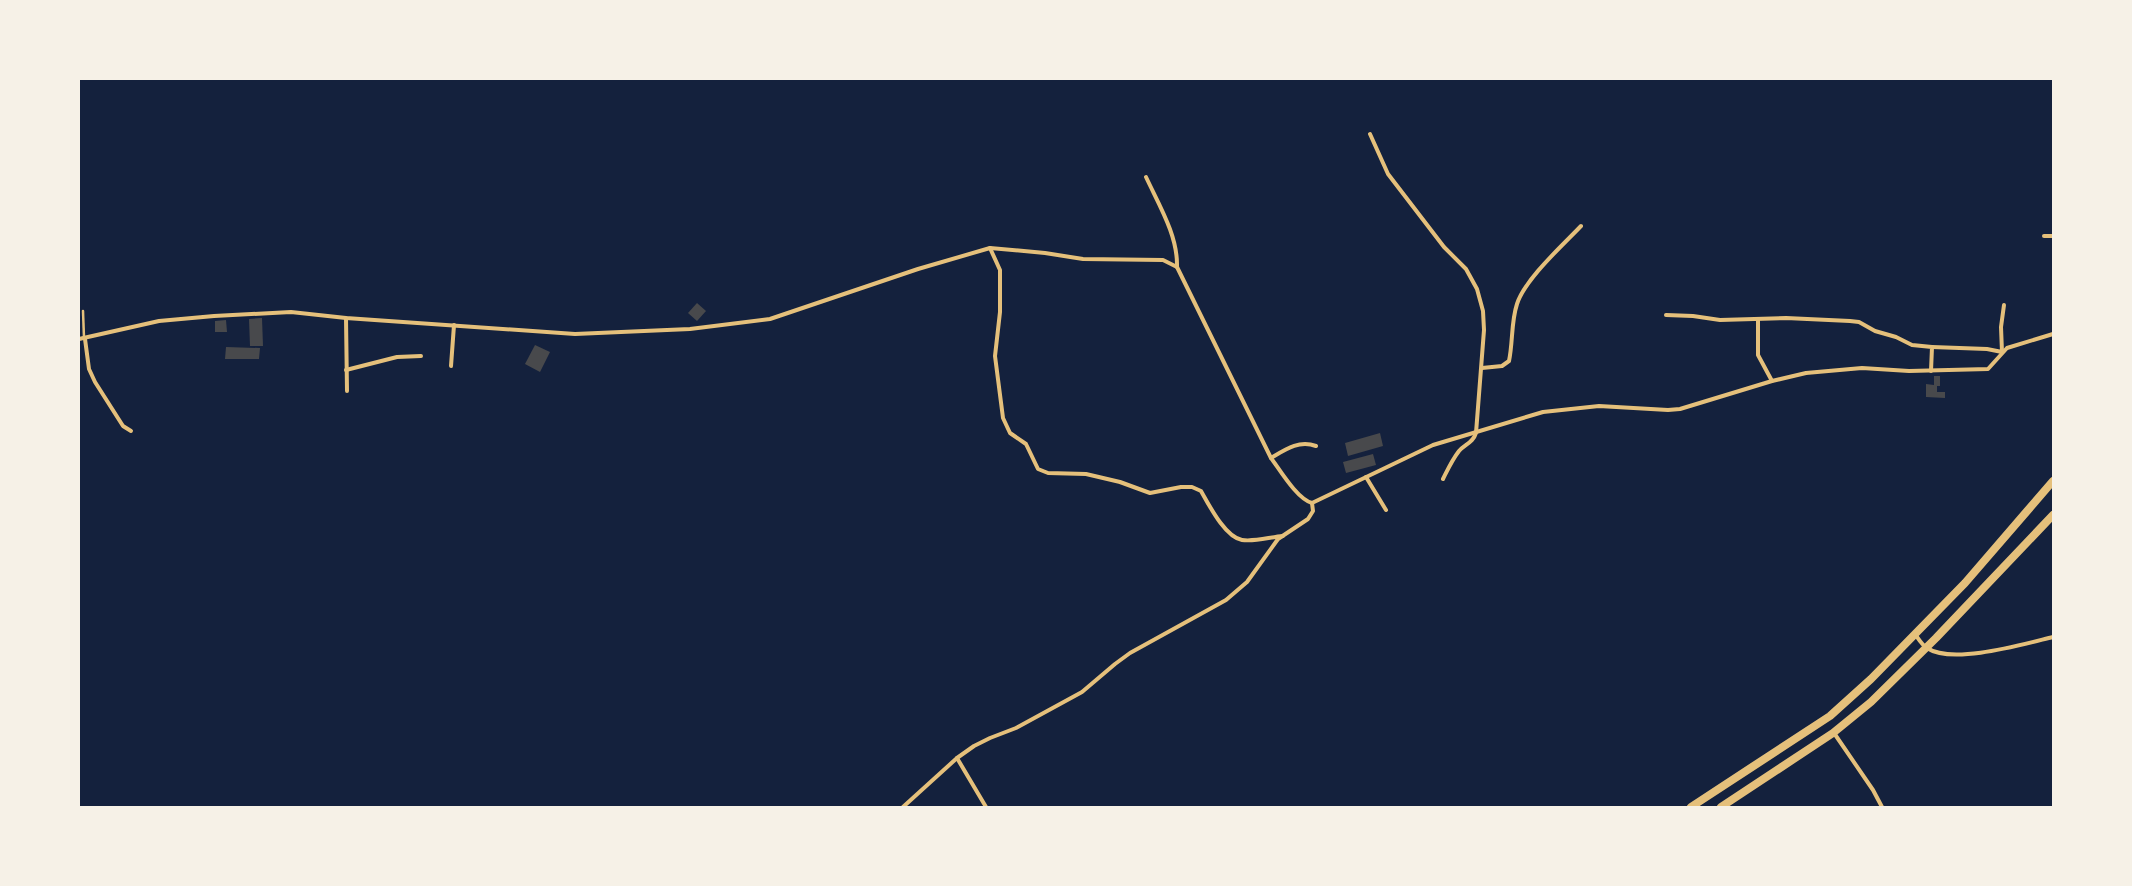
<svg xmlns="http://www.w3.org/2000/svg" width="2132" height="886" font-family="Rubik,sans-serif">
<rect width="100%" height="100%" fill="#14213d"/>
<!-- building -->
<g fill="#48494c">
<path d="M697,303L706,311L697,321L688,313Z"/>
<path d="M262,318L263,346H250L249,319Z"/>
<path d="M226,320L227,332H215V321Z"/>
<path d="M535,345L550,352L540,372L525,364Z"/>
<path d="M226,347L260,348L259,359H225Z"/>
<path d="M1934,376H1940V386H1937V392H1945V398L1926,397V384L1934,385Z"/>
<path d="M1380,433L1383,446L1348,456L1345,443Z"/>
<path d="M1373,454L1376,465L1346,473L1343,462Z"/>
</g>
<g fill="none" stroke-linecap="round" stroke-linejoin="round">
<!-- service -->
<path stroke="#e5c07b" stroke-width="2.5" d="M83,311L84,338"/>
<!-- minor -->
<g stroke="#e5c07b" stroke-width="4">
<path d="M1370,134L1388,174L1444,247L1466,269L1477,289L1483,311L1484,330L1476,433C1473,443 1465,444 1459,451C1452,460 1448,469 1443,479"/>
<path d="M1146,177C1159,205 1178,236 1177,267"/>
<path d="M2044,236H2053"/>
<path d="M990,248L1000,270V312L995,356L1003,418L1010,433L1026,444L1038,469L1048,473L1086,474L1120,482L1150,493L1181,487H1192L1201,491C1209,505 1225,537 1242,540C1255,542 1270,537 1283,536"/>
<path d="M1666,315L1693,316L1720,320L1786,318L1850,321L1859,322L1875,331L1896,337L1912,345L1932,347L1931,371"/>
<path d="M346,318L347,391"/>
<path d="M1758,319V355L1772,381"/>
<path d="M79,339L159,321L214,316L291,312L346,318L575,334L690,329L770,319L918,269L990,248L1045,253L1083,259L1163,260L1177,267L1271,458C1280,470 1297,499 1312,503L1433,445L1543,412L1599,406L1668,410L1680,409L1772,381L1806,373L1862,368L1909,371L1988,369L2007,348L2053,334"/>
<path d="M85,339L89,369L95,382L123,426L131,431"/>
<path d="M1932,347L1987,349L2002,352L2001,327L2004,305"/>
<path d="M451,366L454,325"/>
<path d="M1482,368L1502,366L1509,361C1513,342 1511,322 1517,304C1525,279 1563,245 1581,226"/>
<path d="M346,370L397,357L421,356"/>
<path d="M1271,458C1286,449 1299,440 1316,446"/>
<path d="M1366,477L1386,510"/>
<path d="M1915,634C1918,638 1922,645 1927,648C1952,665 2024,644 2053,637"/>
<path d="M1834,733L1873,790L1882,807"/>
<path d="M957,758L986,807"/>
<path d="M903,807L957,758L974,746L990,738L1016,728L1082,692L1115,664L1130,653L1226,600L1247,582L1278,539L1308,519L1313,511L1312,503"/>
</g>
<!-- trunk -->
<g stroke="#e5c07b" stroke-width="8">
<path d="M1691,807L1830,716L1871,679L1965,583L2053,481"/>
<path d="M1721,807L1833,733L1871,702L1936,638L2053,515"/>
</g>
</g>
<!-- border -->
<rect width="2132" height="886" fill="none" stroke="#f6f1e7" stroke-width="160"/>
</svg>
